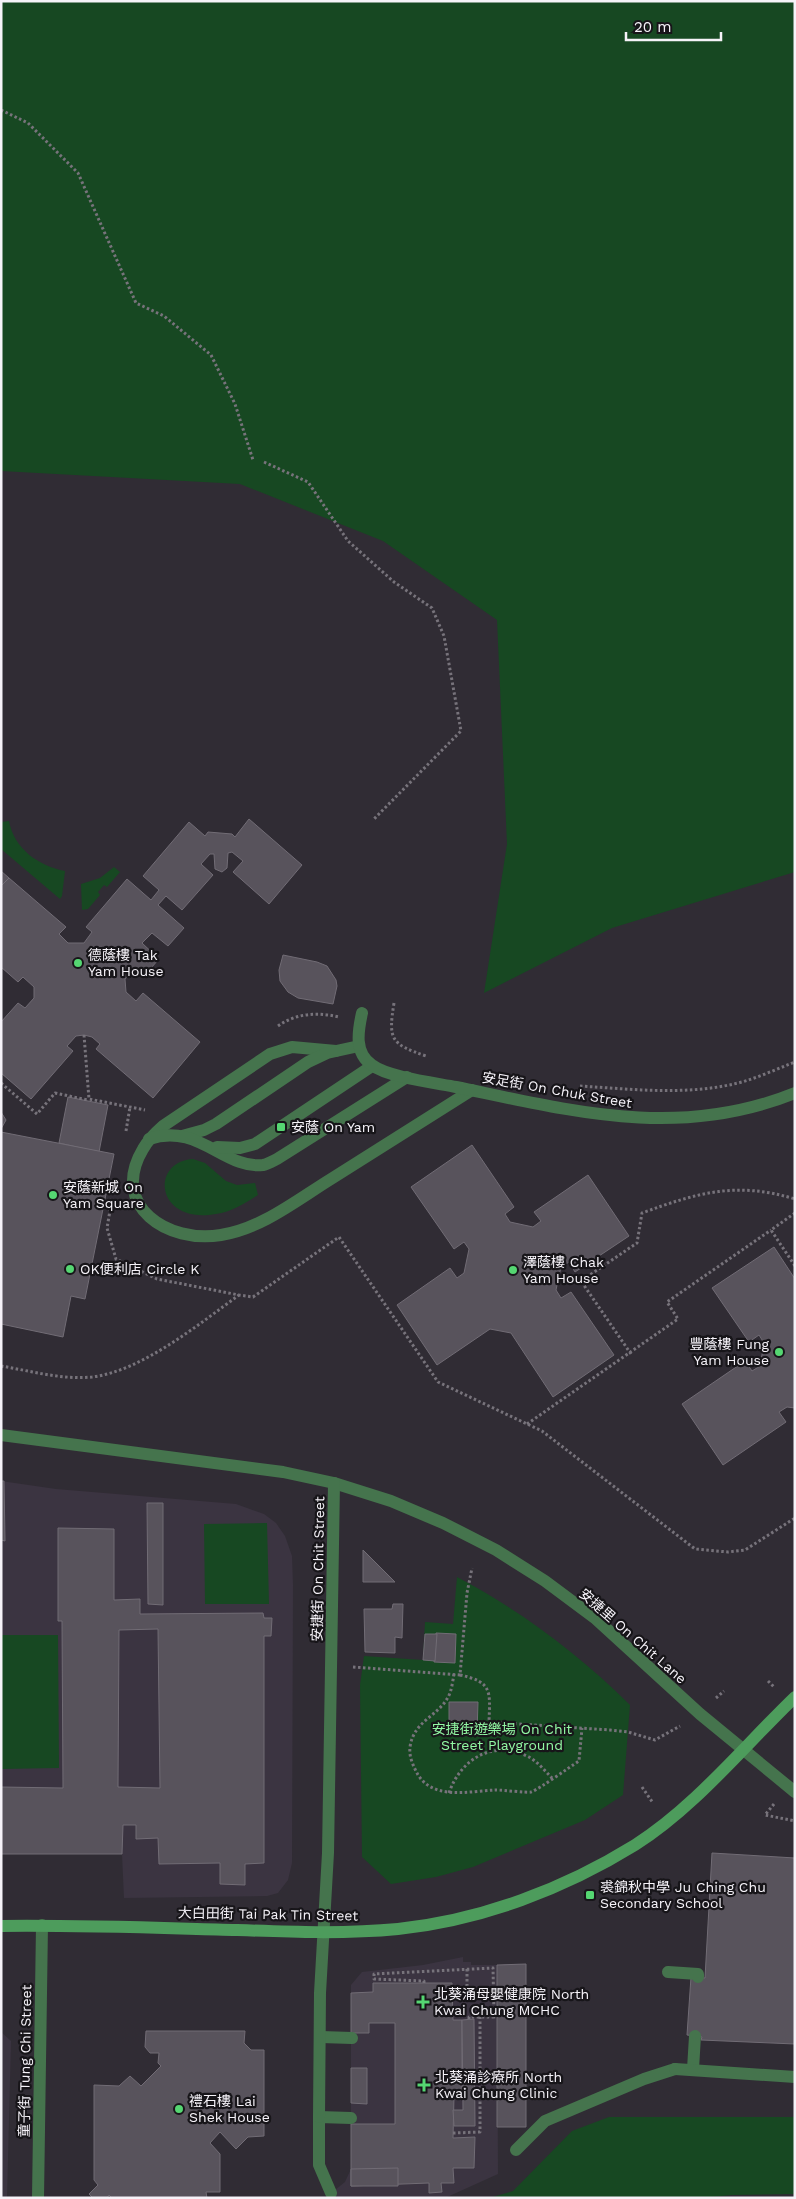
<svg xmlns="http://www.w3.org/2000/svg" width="796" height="2199" font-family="'Work Sans','Noto Sans TC',sans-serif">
<rect width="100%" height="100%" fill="#302c34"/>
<!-- built -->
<g fill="#3b3441">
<path d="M1,1481L56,1489L236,1504L264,1514L276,1523L285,1536L292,1556L293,1585L292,1863L288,1880L278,1893L267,1896L124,1898L122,1854H1Z"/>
<path d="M463,1957V1962H471V1965H497L498,2174L445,2198H325L345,2182L351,2169V1985L362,1972L423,1965Z"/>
<path d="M1,2032L11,2041L7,2198H1Z"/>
</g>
<!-- green -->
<g fill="#174822">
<path d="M1,1H795V872L612,928L484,993L507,844L497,620L383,541L240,484L1,471Z"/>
<path d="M9,821C14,849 39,866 65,871L62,896L60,899L1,849V822Z"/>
<path d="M114,867L120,872L107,887L104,885L98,892L100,895L88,909L82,910L81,884L100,878Z"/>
<path d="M193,1159L205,1163L226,1181L237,1185L255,1183L258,1195C245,1203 232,1212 216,1214C156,1225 149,1162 193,1159Z"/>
<path d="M267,1523L269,1604H205L204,1524Z"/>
<path d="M457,1577C520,1610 580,1655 630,1705L623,1795L585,1820L473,1867L436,1877L391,1884L362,1857L360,1685L364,1656L423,1660L425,1622L453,1624Z"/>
<path d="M1,1635H58L59,1768L1,1769Z"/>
<path d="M609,2117H795V2194L732,2195L701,2198H489L513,2191L572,2131Z"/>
</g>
<!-- building -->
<g fill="#58535c" stroke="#716c75" fill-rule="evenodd">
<path d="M249,819L302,865L269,904L233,872L243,861L232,852L228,853L227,868L222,872L215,869L214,854H210L201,864L213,875L182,910L166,896L158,905L184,928L168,946L152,933L142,943L159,959L143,977L135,970L125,979L126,992L136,1001L143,993L200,1042L153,1098L96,1049L100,1044L92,1037L84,1035L76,1036L67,1046L73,1051L31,1099L1,1073V1022L18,1003L25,1008L34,998V987L23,977L18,982L1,967V886L9,878L66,927L59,934L68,943H84L92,932L86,927L127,879L151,900L159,890L143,876L189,822L205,836L208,832L232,834L235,837Z"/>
<path d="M1,871L9,878L1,886Z"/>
<path d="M283,955L317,962L327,966L336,980L337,986L333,1004L298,998L288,992L280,981L279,970Z"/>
<path d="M68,1097L108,1105L99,1152L59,1143Z"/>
<path d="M1,1112L6,1120L1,1129Z"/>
<path d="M1,1132L114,1154L85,1299L71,1296L63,1337L1,1324Z"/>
<path d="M472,1145L514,1207L505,1214L510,1222L533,1227L541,1221L534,1212L588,1175L629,1236L575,1272L569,1262L561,1267L556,1290L561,1298L571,1292L614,1355L553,1397L511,1333L490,1329L437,1365L397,1305L450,1268L457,1278L464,1273L469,1249L464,1242L454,1249L411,1187Z"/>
<path d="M774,1247L795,1279V1408L787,1407L779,1412L786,1422L723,1465L682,1404L745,1361L752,1371L760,1366L764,1343L759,1335L749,1342L712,1288Z"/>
<path d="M1,1481H4L5,1541L1,1540Z"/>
<path d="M147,1503H163V1605L148,1604Z"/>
<path d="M58,1528L114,1529V1600L140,1599V1614L263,1613L264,1618H272L271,1636H264V1863L245,1864V1885L220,1884V1863L159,1864L158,1838L136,1839V1825H123L122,1854H1V1775V1787L63,1788L62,1621H58ZM158,1629L160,1788L118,1787L119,1630Z"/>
<path d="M363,1550L395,1582H363Z"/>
<path d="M393,1604H403L402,1638L395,1637V1653L365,1652L364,1609H392Z"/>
<path d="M436,1633L456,1634L455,1663L434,1662Z"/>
<path d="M425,1634H437L435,1661L423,1660Z"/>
<path d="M449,1702H478L477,1733L449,1732Z"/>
<path d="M712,1853L795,1858V2044L701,2040L702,2037L687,2035L691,1977L705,1978Z"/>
<path d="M526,1964V2127H497V1965Z"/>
<path d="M373,1983H452L453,2020H462V2095L454,2096L453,2138L475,2137L474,2168H453L454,2183H441L442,2192L429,2193V2183L351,2186V2124H395V2023H369V2033H351V1993L373,1992Z"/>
<path d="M474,2019L475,2126H454L453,2110H463L462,2020Z"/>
<path d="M146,2031H245L244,2043L251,2050H264V2136L248,2137L236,2149L220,2132L210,2143L220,2154V2192H206L207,2198H112L109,2195L107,2198H93L89,2194L98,2185L94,2180V2085L119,2086L130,2076L141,2086L161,2066L158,2063L159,2053H150L145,2047Z"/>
<path d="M351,2068H367V2104L351,2103Z"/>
<path d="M398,2168V2186H351V2169Z"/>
</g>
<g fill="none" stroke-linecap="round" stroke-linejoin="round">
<!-- path -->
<g stroke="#77737b" stroke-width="3" stroke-dasharray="2.5 2.5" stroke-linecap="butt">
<path d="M1,110L28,123L78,173L136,303L164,316L211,355L235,404L253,460"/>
<path d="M264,462L308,482L348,541L394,582L432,608L444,636L461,731L374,819"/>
<path d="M394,1003C388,1040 391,1044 426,1056"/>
<path d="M278,1026C296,1013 318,1012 339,1017"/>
<path d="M84,1035L89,1099L145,1110"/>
<path d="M1,1083L37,1114L55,1093L88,1100"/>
<path d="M580,1086C629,1089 681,1095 729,1085C751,1081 774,1070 795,1062"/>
<path d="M126,1131L130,1107"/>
<path d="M112,1199L107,1228L116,1259L157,1279L239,1295L253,1297L339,1237L438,1382L542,1431L695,1549L728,1552L745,1550L795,1518"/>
<path d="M795,1213L771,1230L795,1266"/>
<path d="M631,1354L581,1281L637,1243L642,1213C697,1193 736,1181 795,1199"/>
<path d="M1,1366C31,1371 62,1380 92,1377C142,1371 199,1324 239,1295"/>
<path d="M527,1424L678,1319L667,1302L771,1230"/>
<path d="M353,1667L460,1675L467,1593L472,1568"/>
<path d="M454,1674C453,1680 452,1687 450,1693C441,1716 414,1719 410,1747C409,1755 412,1763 415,1769C429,1802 468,1791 496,1790C504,1790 526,1793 531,1792C541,1788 568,1768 579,1761L582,1728"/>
<path d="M460,1675C493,1682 490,1692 489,1722L610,1730L628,1732L655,1740L680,1726"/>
<path d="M768,1681L774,1687"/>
<path d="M716,1698L724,1691"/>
<path d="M642,1787L653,1803"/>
<path d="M449,1793C461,1758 494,1739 529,1757C538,1762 545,1771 552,1778"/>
<path d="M774,1804L765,1815L795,1821"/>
<path d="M467,1969V1995"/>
<path d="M424,1983V1981L374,1979V1974L493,1968L494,2017H469V2019"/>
<path d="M453,2133L480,2132V2017"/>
</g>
<!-- lane -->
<g stroke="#45744d" stroke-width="12">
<path d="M336,1051L292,1047L270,1054L163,1126C155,1133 148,1140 143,1149C109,1206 168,1244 221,1235C261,1229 297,1200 331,1179C378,1149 425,1120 472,1090"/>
<path d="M182,1136L204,1130L216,1124L308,1062L327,1053L359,1046"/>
<path d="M149,1139C198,1122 225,1170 263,1165C268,1164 273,1161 277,1159L407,1077"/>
<path d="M217,1147L240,1148L255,1144L372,1066"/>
<path d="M668,1972L698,1974V1977"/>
<path d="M321,2037L352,2038"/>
<path d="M693,2069L695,2036"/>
<path d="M516,2150L545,2121L644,2079L675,2069"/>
<path d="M331,2193L319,2165V2117L351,2118"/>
</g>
<!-- street -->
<g stroke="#45744d" stroke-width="12">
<path d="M362,1013C358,1031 354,1053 372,1065C387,1077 436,1083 456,1087C572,1111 679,1140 795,1093"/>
<path d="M1,1435L283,1472L334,1483L391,1501L443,1523L496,1550L545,1581L596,1619L700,1714L795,1792"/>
<path d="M675,2069L795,2077"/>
<path d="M319,2117L320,1993L328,1853L334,1483"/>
<path d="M38,2198L42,1925"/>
</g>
<!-- secondary -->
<path stroke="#4d9c5c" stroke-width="12" d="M1,1926C80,1925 158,1928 237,1930C291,1932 345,1934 398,1929C482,1920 564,1889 635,1845C695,1807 744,1746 795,1697"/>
</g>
<!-- markers -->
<g fill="#55d672" stroke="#171519" stroke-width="2">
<circle cx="78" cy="963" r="5"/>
<rect x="276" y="1122" width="10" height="10" rx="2.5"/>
<circle cx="53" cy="1195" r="5"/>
<circle cx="70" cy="1269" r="5"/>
<circle cx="513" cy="1270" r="5"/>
<circle cx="779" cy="1352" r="5"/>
<rect x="585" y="1890" width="10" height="10" rx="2.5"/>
<path d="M420.5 1994.5h5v5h5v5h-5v5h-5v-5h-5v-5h5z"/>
<path d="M421.5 2077.5h5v5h5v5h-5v5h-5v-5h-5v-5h5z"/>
<circle cx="179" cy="2109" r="5"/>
</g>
<g text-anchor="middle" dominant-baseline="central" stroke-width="4.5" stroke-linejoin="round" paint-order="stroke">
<!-- poi labels -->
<g font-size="14" fill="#f6f3f9" stroke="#171519" text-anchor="start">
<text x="88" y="955">德蔭樓 Tak<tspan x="88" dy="16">Yam House</tspan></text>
<text x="291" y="1127">安蔭 On Yam</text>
<text x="63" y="1187">安蔭新城 On<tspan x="63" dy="16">Yam Square</tspan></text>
<text x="523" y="1262">澤蔭樓 Chak<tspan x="523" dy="16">Yam House</tspan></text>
<text x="80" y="1269">OK便利店 Circle K</text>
<text x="769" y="1344" text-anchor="end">豐蔭樓 Fung<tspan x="769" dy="16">Yam House</tspan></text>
<text x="600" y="1887">裘錦秋中學 Ju Ching Chu<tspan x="600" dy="16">Secondary School</tspan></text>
<text x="434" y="1994">北葵涌母嬰健康院 North<tspan x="434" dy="16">Kwai Chung MCHC</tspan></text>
<text x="435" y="2077">北葵涌診療所 North<tspan x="435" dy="16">Kwai Chung Clinic</tspan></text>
<text x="189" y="2101">禮石樓 Lai<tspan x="189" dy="16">Shek House</tspan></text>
</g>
<!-- street labels -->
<g font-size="14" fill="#f6f3f9" stroke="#171519">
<text transform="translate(557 1090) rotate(10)">安足街 On Chuk Street</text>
<text transform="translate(318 1569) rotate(-89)">安捷街 On Chit Street</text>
<text transform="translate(633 1636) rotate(41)">安捷里 On Chit Lane</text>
<text transform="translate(268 1914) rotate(1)">大白田街 Tai Pak Tin Street</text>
<text transform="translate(25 2061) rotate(-89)">童子街 Tung Chi Street</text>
</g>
<!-- park labels -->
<g font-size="14" fill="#93f9a4" stroke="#171519">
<text x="502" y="1729">安捷街遊樂場 On Chit<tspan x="502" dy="16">Street Playground</tspan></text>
</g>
</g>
<!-- border -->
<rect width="796" height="2199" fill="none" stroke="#f6f3f9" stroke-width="5"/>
<!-- scale -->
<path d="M626 32v8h95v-8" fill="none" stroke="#f6f3f9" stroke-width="2.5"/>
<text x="634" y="32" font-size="15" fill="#f6f3f9" stroke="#171519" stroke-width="4" paint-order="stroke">20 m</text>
</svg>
